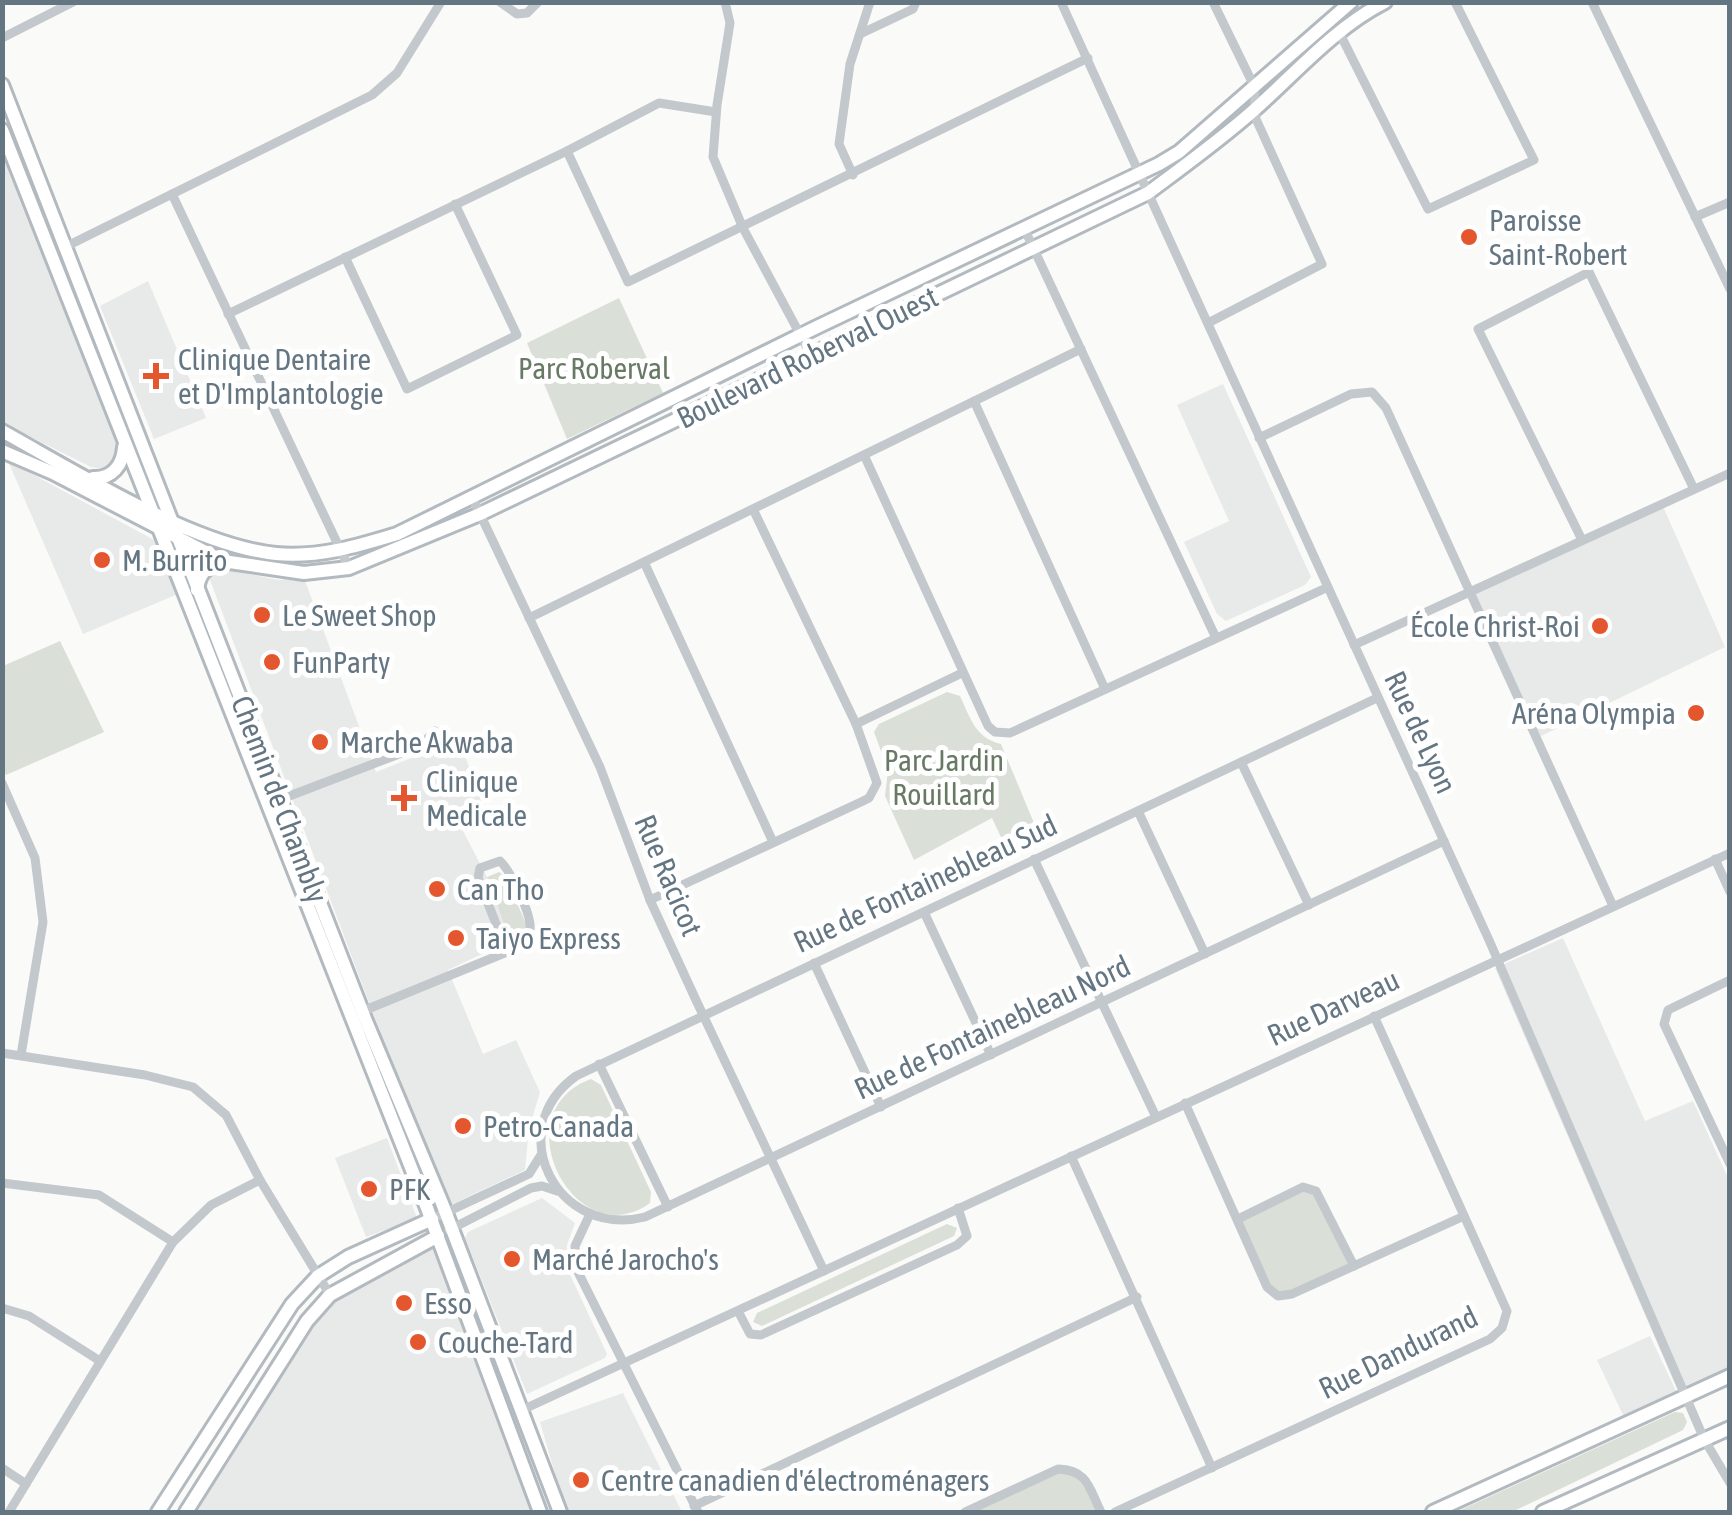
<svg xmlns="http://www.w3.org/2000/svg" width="1732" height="1515" font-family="'Asap Condensed',sans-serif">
<rect width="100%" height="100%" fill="#fafaf8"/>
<!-- built -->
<g fill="#e8e9e9">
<path d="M2,153L119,443V456L105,469L91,467L3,423Z"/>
<path d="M148,281L206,418L154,439L100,306Z"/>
<path d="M1223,384L1311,577L1305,585L1226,621L1217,614L1184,542L1229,521L1177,405Z"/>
<path d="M8,461L156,541L178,594L83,634Z"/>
<path d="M1662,504L1725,647L1537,738L1469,594Z"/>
<path d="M223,569L279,580L304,578L376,772L459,739L487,817L462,829L487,877L510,941L448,970L483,1054L516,1040L540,1092L529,1129L525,1170L446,1207L210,580L212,572Z"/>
<path d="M1563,938L1645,1121L1693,1101L1729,1180V1384L1684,1405L1495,968Z"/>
<path d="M387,1138L417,1218L366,1237L335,1158Z"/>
<path d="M542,1198L575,1223L567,1245L566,1266L607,1354L605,1358L527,1394L465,1238L468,1232Z"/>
<path d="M438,1236L540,1512H186L330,1295Z"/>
<path d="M1650,1336L1676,1391L1623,1415L1597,1360Z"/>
<path d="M623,1393L682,1512H566L540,1422Z"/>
</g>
<!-- green -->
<g fill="#dadfd7">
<path d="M619,298L663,393L567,439L527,343Z"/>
<path d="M60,641L104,732L6,775L2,768L3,666Z"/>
<path d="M947,692L960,696C970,717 975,738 1001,744L1039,835L1008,852L992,818L914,860L885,796L888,770L874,732L879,724Z"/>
<path d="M499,872L505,876L528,928L523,937L510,941L487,877Z"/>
<path d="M591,1079L601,1085L651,1192L650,1203C575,1257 500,1112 591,1079Z"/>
<path d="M1303,1187L1316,1191L1354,1266L1278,1296L1267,1287L1238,1220Z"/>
<path d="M947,1224L957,1228L954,1236L762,1326L753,1322L757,1313Z"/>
<path d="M1675,1412L1683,1413L1687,1422L1683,1430L1512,1512H1456Z"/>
<path d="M1058,1469L1073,1470L1101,1512H965Z"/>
</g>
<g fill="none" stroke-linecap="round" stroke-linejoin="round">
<!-- secondary casing -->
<g stroke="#b3babf" stroke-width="18">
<g id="secondary">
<path d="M2,85L366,1021L442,1203L560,1512"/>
<path d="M2,130L427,1208L540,1512"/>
<path d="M2,431C76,472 194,546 276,554C318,558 358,546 397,534L817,327L1159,164L1179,152L1351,2"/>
<path d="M2,451L53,473L223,561L304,573L349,568L480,514L1148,193C1184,166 1219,141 1253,111C1295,74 1334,28 1385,2"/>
<path d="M93,478C112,479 123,465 124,447"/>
<path d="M197,590C199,572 207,567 223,561"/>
<path d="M158,1512L292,1304L318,1276L348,1257L432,1219"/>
<path d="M186,1512L307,1321L330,1295L438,1236"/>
<path d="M1433,1512L1730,1376"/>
<path d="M1543,1512L1730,1428"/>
</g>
</g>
<!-- street -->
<g stroke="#c3c8cc" stroke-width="9">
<path d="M500,2L517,14L527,13L538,2"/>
<path d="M725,2L730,23L717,105L713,157L743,228L811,355"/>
<path d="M1061,2L1489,940L1704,1439L1730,1483"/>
<path d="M1592,2L1730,289"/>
<path d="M1339,32L1428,209L1534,160L1455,2"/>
<path d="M860,34L913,9L916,2"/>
<path d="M2,38L73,2"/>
<path d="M567,151L628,282L1088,58"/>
<path d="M853,175L839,144L850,64L870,2"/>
<path d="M172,194L349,568"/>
<path d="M1695,217L1730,202"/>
<path d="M1024,228L1216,638"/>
<path d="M65,247L372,95L397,73L441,2"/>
<path d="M345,257L407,389L517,335L455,204"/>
<path d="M228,314L567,151L659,103L716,112"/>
<path d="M1208,323L1322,264L1256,119L1254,86L1213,2"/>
<path d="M974,401L1105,689"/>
<path d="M1259,438L1351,394L1372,392L1386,408L1613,906"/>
<path d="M864,455L988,726L995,732L1010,733L1326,588"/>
<path d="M472,497L600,767L650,900L695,998L824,1271"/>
<path d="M1582,540L1478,329L1589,272L1694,489"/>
<path d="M644,562L773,842"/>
<path d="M529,618L1081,349"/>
<path d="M1354,645L1730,473"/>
<path d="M1377,698L576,1076C501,1130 557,1239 645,1217L1444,841"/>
<path d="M856,724L962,673"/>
<path d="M1241,762L1309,905"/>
<path d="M2,783L35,858L43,922L21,1055"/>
<path d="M279,800L420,746L435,731"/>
<path d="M1138,811L1205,954"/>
<path d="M1034,859L1156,1117"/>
<path d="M1715,859L1730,892"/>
<path d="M650,900L861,802L869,798L877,783L856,724L753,509"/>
<path d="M924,912L991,1055"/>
<path d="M814,963L881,1107"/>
<path d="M1730,980L1668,1010L1664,1024L1730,1164"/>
<path d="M358,1013L507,952C516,947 528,940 530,929C532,915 510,870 500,861L480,868L478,878L507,952"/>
<path d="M2,1053L145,1075L193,1087L226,1115L260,1180L330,1295"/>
<path d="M599,1064L668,1207"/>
<path d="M1185,1103L1267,1287L1278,1296L1292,1294L1464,1216"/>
<path d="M1071,1156L1212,1468"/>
<path d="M2,1183L99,1195L173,1242"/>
<path d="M590,1214L575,1246L577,1270L698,1512"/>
<path d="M432,1219L529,1174L541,1155"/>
<path d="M1238,1219L1303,1187L1316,1191L1354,1266"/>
<path d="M449,1230L531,1188L542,1186L557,1191"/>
<path d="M2,1308L29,1316L100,1361"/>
<path d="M738,1311L750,1334L761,1335L957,1245L967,1236L958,1208"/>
<path d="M522,1410L1730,853"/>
<path d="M2,1468L26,1484"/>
<path d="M694,1506L1137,1297"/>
<path d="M9,1512L173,1242L211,1205L260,1180"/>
<path d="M965,1512L1058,1469C1088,1470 1089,1488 1101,1512"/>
<path d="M1115,1512L1490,1339L1502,1328L1507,1311L1374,1016"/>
</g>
<!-- secondary -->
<use href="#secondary" stroke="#fff" stroke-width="12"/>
</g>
<!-- markers -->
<g fill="#e4572e" stroke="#fff" stroke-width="4">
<circle cx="1469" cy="237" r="10"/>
<path d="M151 361h10v10h10v10h-10v10h-10v-10h-10v-10h10z"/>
<circle cx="102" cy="560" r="10"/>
<circle cx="262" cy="615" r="10"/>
<circle cx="1600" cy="626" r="10"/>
<circle cx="272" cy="662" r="10"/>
<circle cx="1696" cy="713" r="10"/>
<circle cx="320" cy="742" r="10"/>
<path d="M399 783h10v10h10v10h-10v10h-10v-10h-10v-10h10z"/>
<circle cx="437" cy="889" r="10"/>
<circle cx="456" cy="938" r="10"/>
<circle cx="463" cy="1126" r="10"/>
<circle cx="369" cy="1189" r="10"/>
<circle cx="512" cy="1259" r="10"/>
<circle cx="404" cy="1303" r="10"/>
<circle cx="418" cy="1342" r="10"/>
<circle cx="581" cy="1480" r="10"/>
</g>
<g text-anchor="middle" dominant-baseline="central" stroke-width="10" stroke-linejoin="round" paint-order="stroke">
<!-- poi labels -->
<g font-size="30" fill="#657683" stroke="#fff" text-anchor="start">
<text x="1489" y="220">Paroisse<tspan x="1489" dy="34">Saint-Robert</tspan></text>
<text x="178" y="359">Clinique Dentaire<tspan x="178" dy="34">et D'Implantologie</tspan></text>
<text x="122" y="560">M. Burrito</text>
<text x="282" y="615">Le Sweet Shop</text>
<text x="1580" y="626" text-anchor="end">École Christ-Roi</text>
<text x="292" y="662">FunParty</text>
<text x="1676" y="713" text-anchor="end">Aréna Olympia</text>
<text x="340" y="742">Marche Akwaba</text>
<text x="426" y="781">Clinique<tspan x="426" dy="34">Medicale</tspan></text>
<text x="457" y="889">Can Tho</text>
<text x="476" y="938">Taiyo Express</text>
<text x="483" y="1126">Petro-Canada</text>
<text x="389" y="1189">PFK</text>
<text x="532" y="1259">Marché Jarocho's</text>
<text x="424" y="1303">Esso</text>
<text x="438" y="1342">Couche-Tard</text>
<text x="601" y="1480">Centre canadien d'électroménagers</text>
</g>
<!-- street labels -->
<g font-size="30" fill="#657683" stroke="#fff">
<text transform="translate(807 357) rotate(-26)">Boulevard Roberval Ouest</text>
<text transform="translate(1421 732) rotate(65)">Rue de Lyon</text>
<text transform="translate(280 799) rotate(69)">Chemin de Chambly</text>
<text transform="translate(669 875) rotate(67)">Rue Racicot</text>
<text transform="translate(925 883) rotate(-25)">Rue de Fontainebleau Sud</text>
<text transform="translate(1333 1007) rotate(-25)">Rue Darveau</text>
<text transform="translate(992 1027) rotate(-25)">Rue de Fontainebleau Nord</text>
<text transform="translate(1398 1352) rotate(-26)">Rue Dandurand</text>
</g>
<!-- park labels -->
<g font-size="30" fill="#687a64" stroke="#fff">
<text x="594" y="368">Parc Roberval</text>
<text x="944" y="760">Parc Jardin<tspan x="944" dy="34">Rouillard</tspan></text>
</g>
</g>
<!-- border -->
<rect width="1732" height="1515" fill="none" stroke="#657683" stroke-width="10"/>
</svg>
